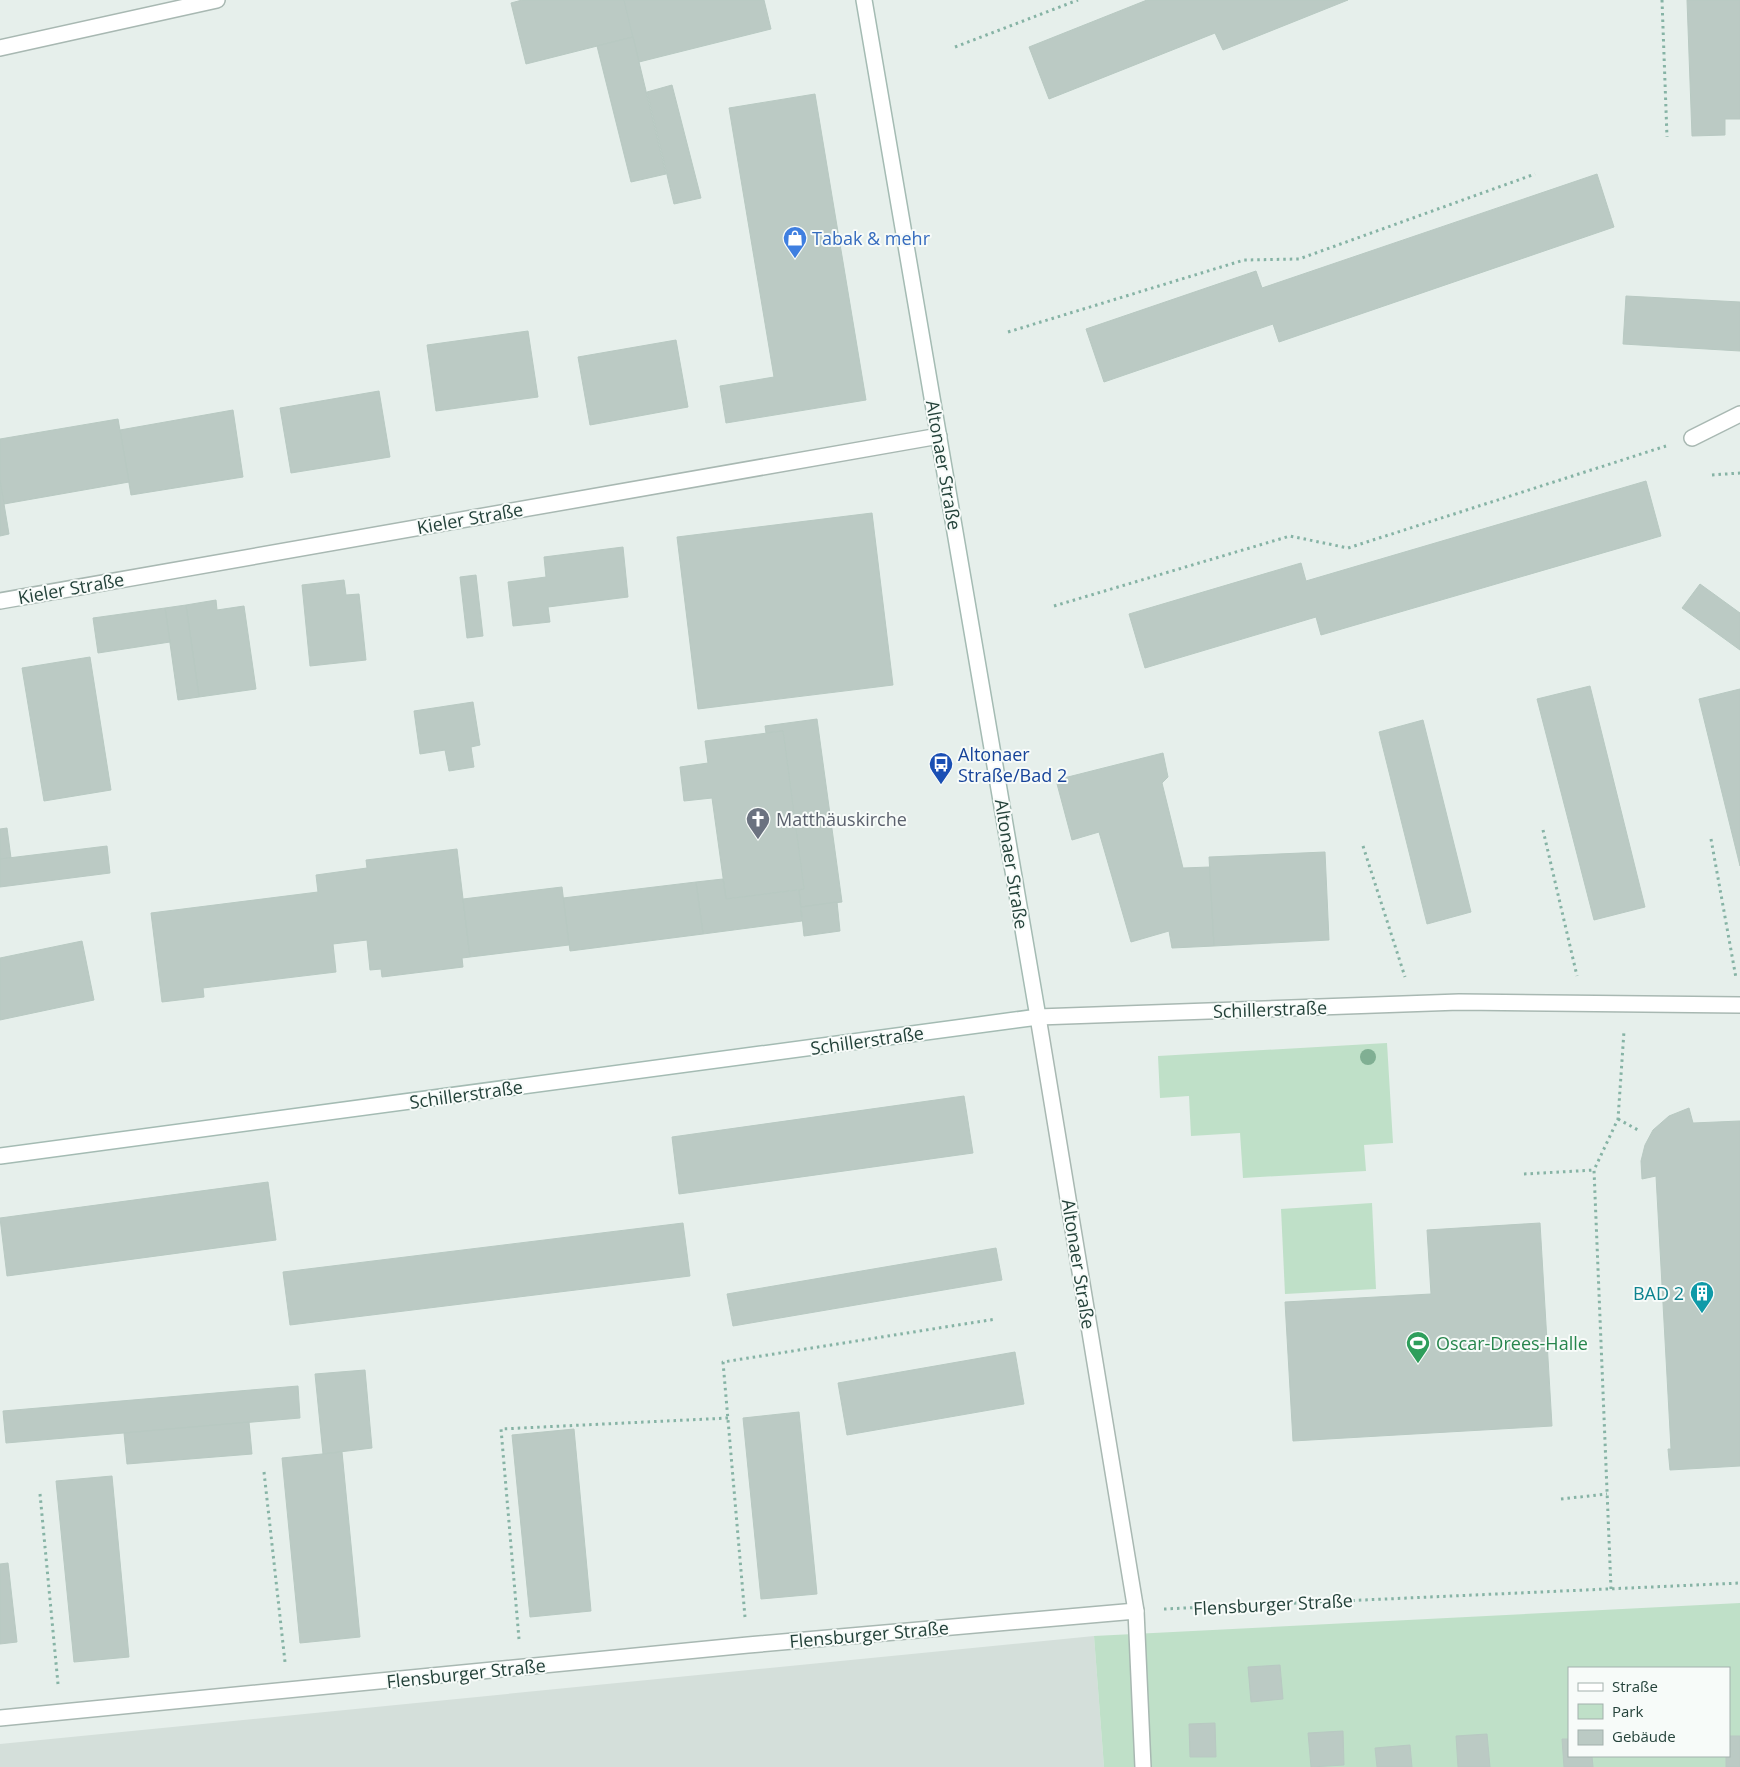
<svg xmlns="http://www.w3.org/2000/svg" width="1740" height="1767" font-family="'Open Sans',sans-serif">
<rect width="100%" height="100%" fill="#e6efeb"/>
<!-- built -->
<path fill="#d4dfda" d="M1094,1636L1104,1767H0V1744Z"/>
<!-- green -->
<g fill="#bfe0c8" fill-rule="evenodd">
<path d="M1387,1043L1393,1143L1364,1145L1366,1171L1243,1178L1240,1133L1191,1136L1189,1096L1160,1098L1158,1056Z"/>
<path d="M1372,1203L1376,1289L1285,1294L1281,1209Z"/>
<path d="M1740,1603V1767H1104L1094,1636ZM1569,1668H1729V1756H1569Z"/>
</g>
<!-- building -->
<g fill="#bbcac4" stroke="#b8c9c2">
<path d="M522,0H624L633,37L526,64L511,3Z"/>
<path d="M624,0H764L771,29L639,62Z"/>
<path d="M1147,0H1348L1223,50L1215,33L1049,99L1029,47Z"/>
<path d="M1687,0H1740V119H1725V135L1692,136Z"/>
<path d="M633,37L666,174L631,182L597,46Z"/>
<path d="M672,85L701,198L674,204L647,92Z"/>
<path d="M815,94L866,400L726,423L720,386L774,377L729,108Z"/>
<path d="M1597,174L1614,227L1279,342L1273,324L1104,382L1086,329L1256,271L1262,288Z"/>
<path d="M1626,296L1740,302V351L1623,344Z"/>
<path d="M528,331L538,397L436,411L427,345Z"/>
<path d="M676,340L688,407L590,425L578,357Z"/>
<path d="M379,391L390,457L291,473L280,408Z"/>
<path d="M233,410L243,477L131,495L120,430Z"/>
<path d="M118,419L129,482L4,504L0,480V439Z"/>
<path d="M0,480L9,534L0,536Z"/>
<path d="M1646,481L1661,536L1321,635L1316,617L1145,668L1129,614L1301,563L1306,581Z"/>
<path d="M872,513L893,685L698,709L677,537Z"/>
<path d="M623,547L628,597L548,607L550,622L513,626L508,582L546,577L544,557Z"/>
<path d="M476,575L483,636L467,638L460,577Z"/>
<path d="M344,580L346,595L359,594L366,660L310,666L302,585Z"/>
<path d="M1700,584L1740,613V650L1682,608Z"/>
<path d="M216,600L217,610L244,606L256,689L199,697L186,605Z"/>
<path d="M186,605L199,697L178,700L165,608Z"/>
<path d="M165,608L170,642L98,653L93,618Z"/>
<path d="M90,657L111,790L44,801L22,668Z"/>
<path d="M1590,686L1645,907L1594,920L1537,699Z"/>
<path d="M1740,689V866L1699,699Z"/>
<path d="M473,702L480,745L471,747L474,767L449,771L445,750L420,754L414,711Z"/>
<path d="M817,719L842,902L801,907L799,890L804,889L783,731L766,733L765,726Z"/>
<path d="M1423,720L1471,912L1427,924L1379,732Z"/>
<path d="M783,731L804,889L726,899L712,798L684,801L680,767L708,763L705,741Z"/>
<path d="M1163,753L1168,777L1162,783L1183,868L1210,867L1214,946L1172,948L1169,931L1131,942L1099,832L1072,840L1056,780Z"/>
<path d="M7,828L11,858L0,859V829Z"/>
<path d="M107,846L110,873L0,887V859Z"/>
<path d="M457,849L470,957L462,958L463,967L382,977L381,969L370,970L367,940L333,944L336,972L203,988L204,997L162,1002L151,913L318,892L316,875L367,868L366,860Z"/>
<path d="M1325,852L1329,940L1214,946L1209,857Z"/>
<path d="M723,879L726,899L799,890L802,921L703,934L696,882Z"/>
<path d="M696,882L703,934L570,951L563,898Z"/>
<path d="M562,887L569,945L470,957L463,899Z"/>
<path d="M837,902L840,931L804,936L801,907Z"/>
<path d="M82,941L94,1000L0,1020V958Z"/>
<path d="M964,1096L973,1153L679,1194L672,1137Z"/>
<path d="M1689,1108L1693,1123L1740,1121V1466L1670,1470L1668,1449H1671L1656,1176L1642,1179L1641,1161L1645,1145L1653,1130L1669,1116Z"/>
<path d="M268,1182L276,1240L7,1276L0,1218Z"/>
<path d="M683,1223L690,1276L290,1325L283,1272Z"/>
<path d="M1540,1223L1552,1426L1293,1441L1285,1302L1431,1294L1427,1230Z"/>
<path d="M996,1248L1002,1280L733,1326L727,1294Z"/>
<path d="M1015,1352L1024,1404L847,1435L838,1383Z"/>
<path d="M365,1370L372,1448L323,1454L315,1374Z"/>
<path d="M298,1386L300,1418L6,1443L3,1411Z"/>
<path d="M799,1412L817,1594L761,1599L743,1418Z"/>
<path d="M249,1422L252,1454L127,1464L124,1433Z"/>
<path d="M574,1429L591,1611L530,1617L512,1435Z"/>
<path d="M342,1452L360,1637L300,1643L282,1458Z"/>
<path d="M112,1476L129,1657L74,1662L56,1481Z"/>
<path d="M8,1563L17,1642L0,1644V1564Z"/>
<path d="M1280,1665L1283,1699L1251,1702L1248,1667Z"/>
<path d="M1215,1723L1216,1757H1190L1189,1724Z"/>
<path d="M1343,1731L1344,1765L1311,1767L1308,1733Z"/>
<path d="M1487,1734L1490,1767H1458L1456,1736Z"/>
<path d="M1729,1736H1740V1767H1726V1756H1729Z"/>
<path d="M1562,1739H1569V1756H1592L1593,1767H1564Z"/>
<path d="M1410,1745L1412,1767H1377L1375,1748Z"/>
</g>
<g fill="none" stroke-linecap="round" stroke-linejoin="round">
<!-- lane casing -->
<g stroke="#a8b8b2" stroke-width="18">
<path id="lane" d="M1136,1611L1143,1767"/>
</g>
<!-- street casing -->
<g stroke="#a8b8b2" stroke-width="18">
<g id="street">
<path d="M0,48L217,0"/>
<path d="M1692,438L1740,414"/>
<path d="M0,601L939,436"/>
<path d="M0,1718L748,1645L1136,1611L1038,1017L1459,1002L1740,1005"/>
</g>
</g>
<!-- secondary casing -->
<g stroke="#a4bbb3" stroke-width="18">
<path id="secondary" d="M0,1156L1038,1017L864,0"/>
</g>
<!-- path -->
<g stroke="#86b3a5" stroke-width="3" stroke-dasharray="2.5 4" stroke-linecap="butt">
<path d="M1662,0L1667,137"/>
<path d="M955,47L1078,0"/>
<path d="M1008,332L1244,260L1299,259L1535,174"/>
<path d="M1712,475L1740,473"/>
<path d="M1054,606L1290,536L1348,548L1666,446"/>
<path d="M1543,830L1577,976"/>
<path d="M1711,839L1736,978"/>
<path d="M1363,846L1405,977"/>
<path d="M1618,1119L1638,1130"/>
<path d="M1524,1174L1594,1170"/>
<path d="M264,1472L285,1662"/>
<path d="M40,1494L58,1684"/>
<path d="M1561,1499L1607,1494"/>
<path d="M1611,1589L1594,1170L1618,1119L1624,1031"/>
<path d="M1164,1609L1740,1583"/>
<path d="M745,1617L723,1362L996,1319"/>
<path d="M519,1639L501,1429L728,1418"/>
</g>
<!-- lane -->
<use href="#lane" stroke="#fff" stroke-width="15"/>
<!-- street -->
<use href="#street" stroke="#fff" stroke-width="15"/>
<!-- secondary -->
<use href="#secondary" stroke="#fff" stroke-width="15"/>
</g>
<!-- trees -->
<circle fill="#80af93" cx="1368" cy="1057" r="8"/>
<!-- icons -->
<defs>
<g id="shop-pin" transform="scale(1.25)"><path d="M0 17L-7.5 6A9.5 9.5 0 1 1 7.5 6Z" fill="#3f7fe0" stroke="#f7fbf9"/><path d="M-5-2.5h2.3a2.7 3.5 0 0 1 5.4 0H5L5.5 6h-11ZM-1.5-2.5h3a1.5 2.3 0 0 0-3 0Z" fill="#fff"/></g>
<g id="bus-pin" transform="scale(1.25)"><path d="M0 17L-7.5 6A9.5 9.5 0 1 1 7.5 6Z" fill="#1a4fb4" stroke="#f7fbf9"/><path d="M-5-6H5V4H4V6H2V4H-2V6H-4V4H-5ZM-3.5-4V0h7V-4ZM-3.5 1.2v1.5H-2V1.2ZM2 1.2v1.5H3.5V1.2Z" fill="#fff"/></g>
<g id="church-pin" transform="scale(1.25)"><path d="M0 17L-7.5 6A9.5 9.5 0 1 1 7.5 6Z" fill="#6b7280" stroke="#f7fbf9"/><path d="M-1.2-6h2.4v3.5h3.3v2.4h-3.3V6h-2.4V-.1h-3.3v-2.4h3.3Z" fill="#fff"/></g>
<g id="building-pin" transform="scale(1.25)"><path d="M0 17L-7.5 6A9.5 9.5 0 1 1 7.5 6Z" fill="#0f9aa8" stroke="#f7fbf9"/><path d="M-4-6H4V6H1V3H-1V6H-4ZM-2.5-4.3h1.7v1.8h-1.7ZM.8-4.3h1.7v1.8H.8ZM-2.5-1h1.7V.8h-1.7ZM.8-1h1.7V.8H.8Z" fill="#fff"/></g>
<g id="stadium-pin" transform="scale(1.25)"><path d="M0 17L-7.5 6A9.5 9.5 0 1 1 7.5 6Z" fill="#2e9e5b" stroke="#f7fbf9"/><path d="M0-5a6.5 5 0 1 0 0 10a6.5 5 0 1 0 0-10ZM-3.5-1.8h7v3.6h-7Z" fill="#fff"/></g>
</defs>
<g fill-rule="evenodd">
<use href="#shop-pin" x="795" y="238"/>
<use href="#bus-pin" x="941" y="764"/>
<use href="#church-pin" x="758" y="819"/>
<use href="#building-pin" x="1702" y="1293"/>
<use href="#stadium-pin" x="1418" y="1343"/>
</g>
<g text-anchor="middle" dominant-baseline="central" stroke-width="4" stroke-linejoin="round" paint-order="stroke">
<!-- shop labels -->
<g font-size="18" fill="#366cbe" stroke="#f7fbf9" text-anchor="start">
<text x="812" y="238">Tabak &amp; mehr</text>
</g>
<!-- street labels -->
<g font-size="18" fill="#24423a" stroke="#f7fbf9">
<text transform="translate(944 465) rotate(80)">Altonaer Straße</text>
<text transform="translate(470 518) rotate(-10)">Kieler Straße</text>
<text transform="translate(71 588) rotate(-10)">Kieler Straße</text>
<text transform="translate(1012 864) rotate(81)">Altonaer Straße</text>
<text transform="translate(1270 1009) rotate(-2)">Schillerstraße</text>
<text transform="translate(867 1040) rotate(-8)">Schillerstraße</text>
<text transform="translate(466 1094) rotate(-8)">Schillerstraße</text>
<text transform="translate(1079 1264) rotate(81)">Altonaer Straße</text>
<text transform="translate(1273 1604) rotate(-3)">Flensburger Straße</text>
<text transform="translate(869 1634) rotate(-5)">Flensburger Straße</text>
<text transform="translate(466 1673) rotate(-6)">Flensburger Straße</text>
</g>
<!-- transit labels -->
<g font-size="18" fill="#164399" stroke="#f7fbf9" text-anchor="start">
<text x="958" y="754">Altonaer<tspan x="958" dy="21">Straße/Bad 2</tspan></text>
</g>
<!-- worship labels -->
<g font-size="18" fill="#5b616d" stroke="#f7fbf9" text-anchor="start">
<text x="776" y="819">Matthäuskirche</text>
</g>
<!-- culture labels -->
<g font-size="18" fill="#0d838f" stroke="#f7fbf9" text-anchor="end">
<text x="1684" y="1293">BAD 2</text>
</g>
<!-- leisure labels -->
<g font-size="18" fill="#27864d" stroke="#f7fbf9" text-anchor="start">
<text x="1436" y="1343">Oscar-Drees-Halle</text>
</g>
</g>
<!-- legend -->
<rect x="1568" y="1667" width="162" height="90" fill="#f7fbf9" stroke="#a3b1ad"/>
<rect x="1578" y="1683" width="25" height="8" fill="#ffffff" stroke="#a3b1ad"/>
<text x="1612" y="1692" font-size="15" fill="#24423a">Straße</text>
<rect x="1578" y="1704" width="25" height="15" fill="#bfe0c8" stroke="#a3b1ad"/>
<text x="1612" y="1717" font-size="15" fill="#24423a">Park</text>
<rect x="1578" y="1730" width="25" height="15" fill="#bbcac4" stroke="#a3b1ad"/>
<text x="1612" y="1742" font-size="15" fill="#24423a">Gebäude</text>
</svg>
